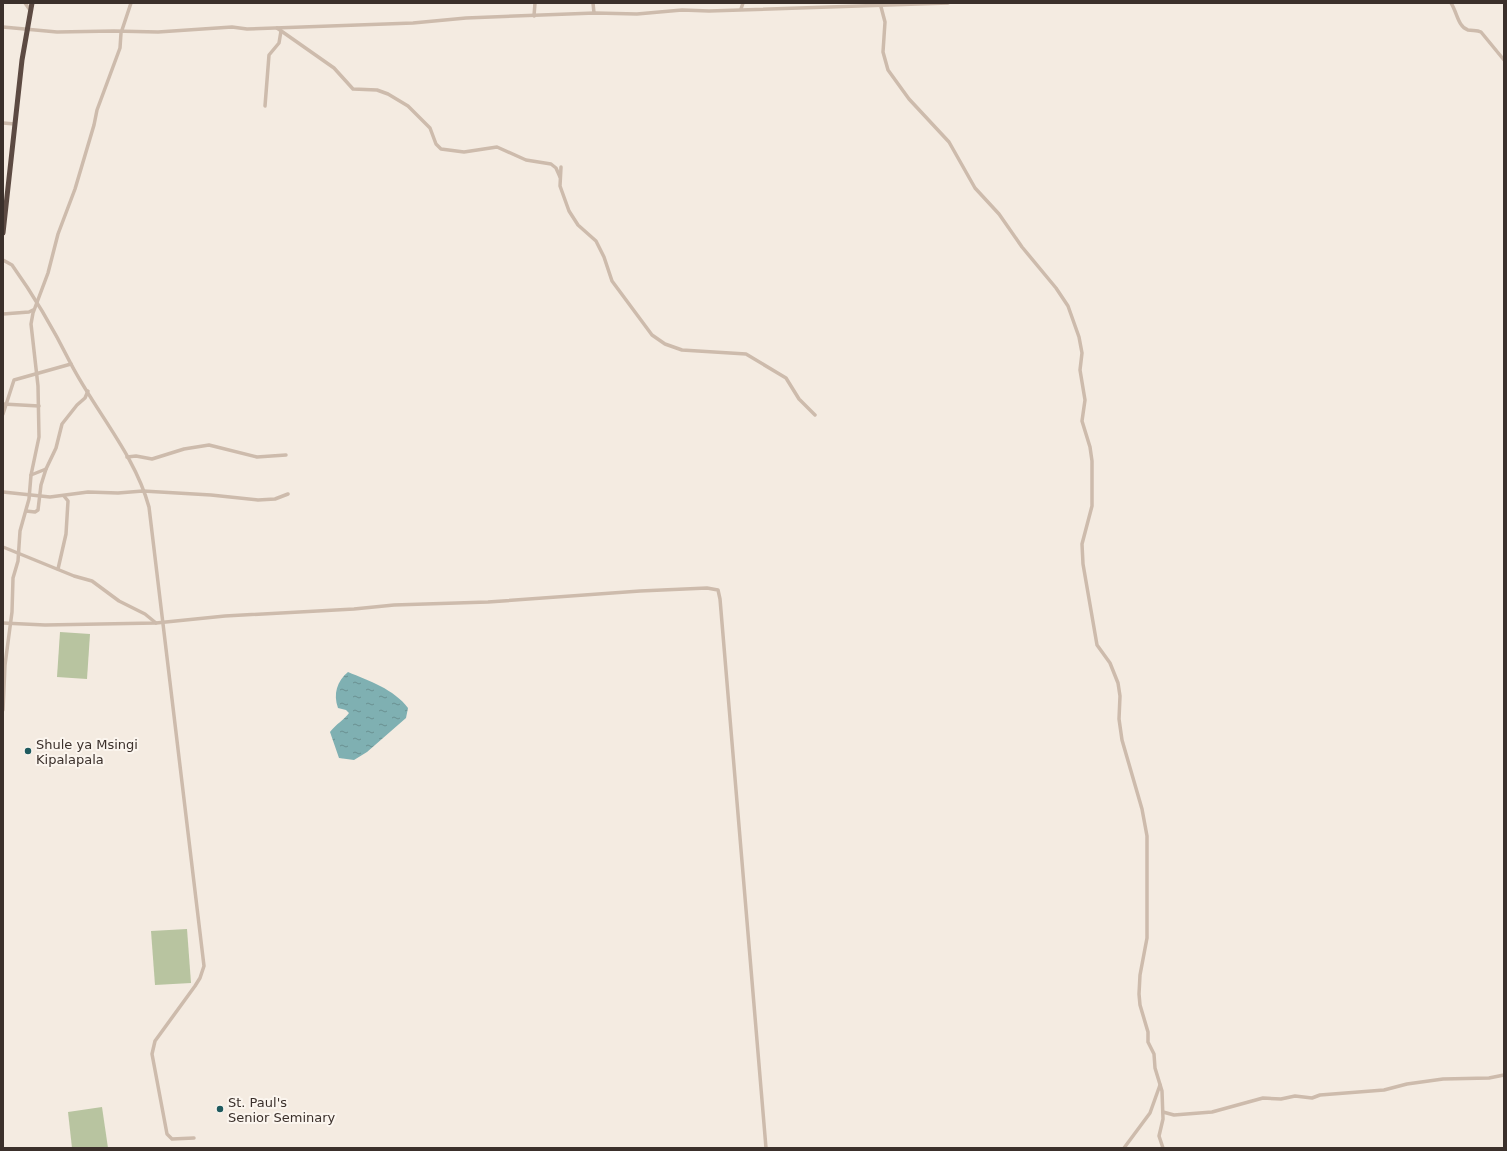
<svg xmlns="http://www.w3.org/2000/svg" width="1507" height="1151" font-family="'DejaVu Sans',sans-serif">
<defs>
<pattern id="water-ripples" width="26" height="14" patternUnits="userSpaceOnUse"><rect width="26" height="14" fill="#7fb0b2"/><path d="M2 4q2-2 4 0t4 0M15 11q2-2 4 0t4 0" fill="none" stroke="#699091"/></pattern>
</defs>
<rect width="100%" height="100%" fill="#f4ebe1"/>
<!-- green -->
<g fill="#b8c4a0">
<path d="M60,632L90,634L87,679L57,677Z"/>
<path d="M187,929L191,983L155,985L151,931Z"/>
<path d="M102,1107L108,1148H72L68,1112Z"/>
</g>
<!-- water -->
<path fill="url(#water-ripples)" d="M348,672C369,681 394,689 408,708L406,718L367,752L354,760L339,758L330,732C336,724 344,720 349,713L346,710L338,708C333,694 337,681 348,672Z"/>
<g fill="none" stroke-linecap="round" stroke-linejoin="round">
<!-- minor -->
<g stroke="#cdbbac" stroke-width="3.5">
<path d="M25,3L30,10"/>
<path d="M593,3L594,13"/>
<path d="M880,3L885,22L883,52L888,70L909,99L949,142L975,188L999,214L1022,247L1056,288L1068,306L1079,337L1082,353L1080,370L1085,400L1082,421L1090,447L1092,461V506L1082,544L1083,564L1097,645L1110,663L1118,683L1120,696L1119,719L1122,740L1142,809L1147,836V938L1140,975L1139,994L1140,1005L1148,1032V1042L1154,1054L1155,1068L1162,1091L1163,1119L1159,1136L1163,1148"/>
<path d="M1451,3C1457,12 1458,27 1468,30C1473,31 1477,30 1481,32L1504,60"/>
<path d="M741,9L743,3"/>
<path d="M534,16L535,3"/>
<path d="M3,27L57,32L114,31L158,32L232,27L247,29L413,23L466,18L595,13L637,14L682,10L709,11L948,3"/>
<path d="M277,28L334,68L353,89L377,90L388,94L408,106L430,128L436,144L441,149L464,152L497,147L526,160L551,164L556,168L560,177"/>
<path d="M265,106L269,55L279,43L281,31"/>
<path d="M3,123L15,124"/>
<path d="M561,167L560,186L569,211L578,225L596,241L604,257L612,281L652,335L665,344L682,350L746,354L786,378L799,399L815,415"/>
<path d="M3,260L12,265C35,297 54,330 71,364C96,412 135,455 149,507L204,966L200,978L195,986L155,1041L152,1054L167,1134L172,1139L194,1138"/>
<path d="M3,314L29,312L33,310"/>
<path d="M3,404L39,406"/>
<path d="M3,414L14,380L71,364"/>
<path d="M127,457L136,456L152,459L184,449L209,445L257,457L286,455"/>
<path d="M31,475L46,469L56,448L62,424L77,405L85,398L88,391"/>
<path d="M3,492L50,497L88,492L118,493L143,491L211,495L258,500L275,499L288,494"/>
<path d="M26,511L35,512L38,510L41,485L46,469"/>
<path d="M3,547L74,576L92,581L119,601L145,614L156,623"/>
<path d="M58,569L66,534L68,501L64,496"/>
<path d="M3,623L45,625L156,623L225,616L354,609L394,605L488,602L640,591L707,588L718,590L720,599L766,1148"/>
<path d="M3,710L5,665L12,612L13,578L18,561L20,531L29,499L31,475L39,437L38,386L31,324L33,313L48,273L58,234L75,189L94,125L97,110L120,48L121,33L131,3"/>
<path d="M1163,1112L1174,1115L1212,1112L1263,1098L1281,1099L1295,1096L1312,1098L1320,1095L1384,1090L1407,1084L1443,1079L1489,1078L1504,1075"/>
<path d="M1124,1148L1150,1113L1160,1085"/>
</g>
<!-- highway -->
<path stroke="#5c4a42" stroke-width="5" d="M3,233L22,60L32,3"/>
</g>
<!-- markers -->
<g fill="#1f5a5e" stroke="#fbf5ee" stroke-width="1.5">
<circle cx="28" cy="751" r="4"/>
<circle cx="220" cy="1109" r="4"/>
</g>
<g text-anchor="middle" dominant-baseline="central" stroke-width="4" stroke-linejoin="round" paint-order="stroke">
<!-- poi labels -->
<g font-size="13" fill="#3b302b" stroke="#fbf5ee" text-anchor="start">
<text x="36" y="744">Shule ya Msingi<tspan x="36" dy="15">Kipalapala</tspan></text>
<text x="228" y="1102">St. Paul's<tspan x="228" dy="15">Senior Seminary</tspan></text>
</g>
</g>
<!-- border -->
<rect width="1507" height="1151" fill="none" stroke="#3b302b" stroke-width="8"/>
</svg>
